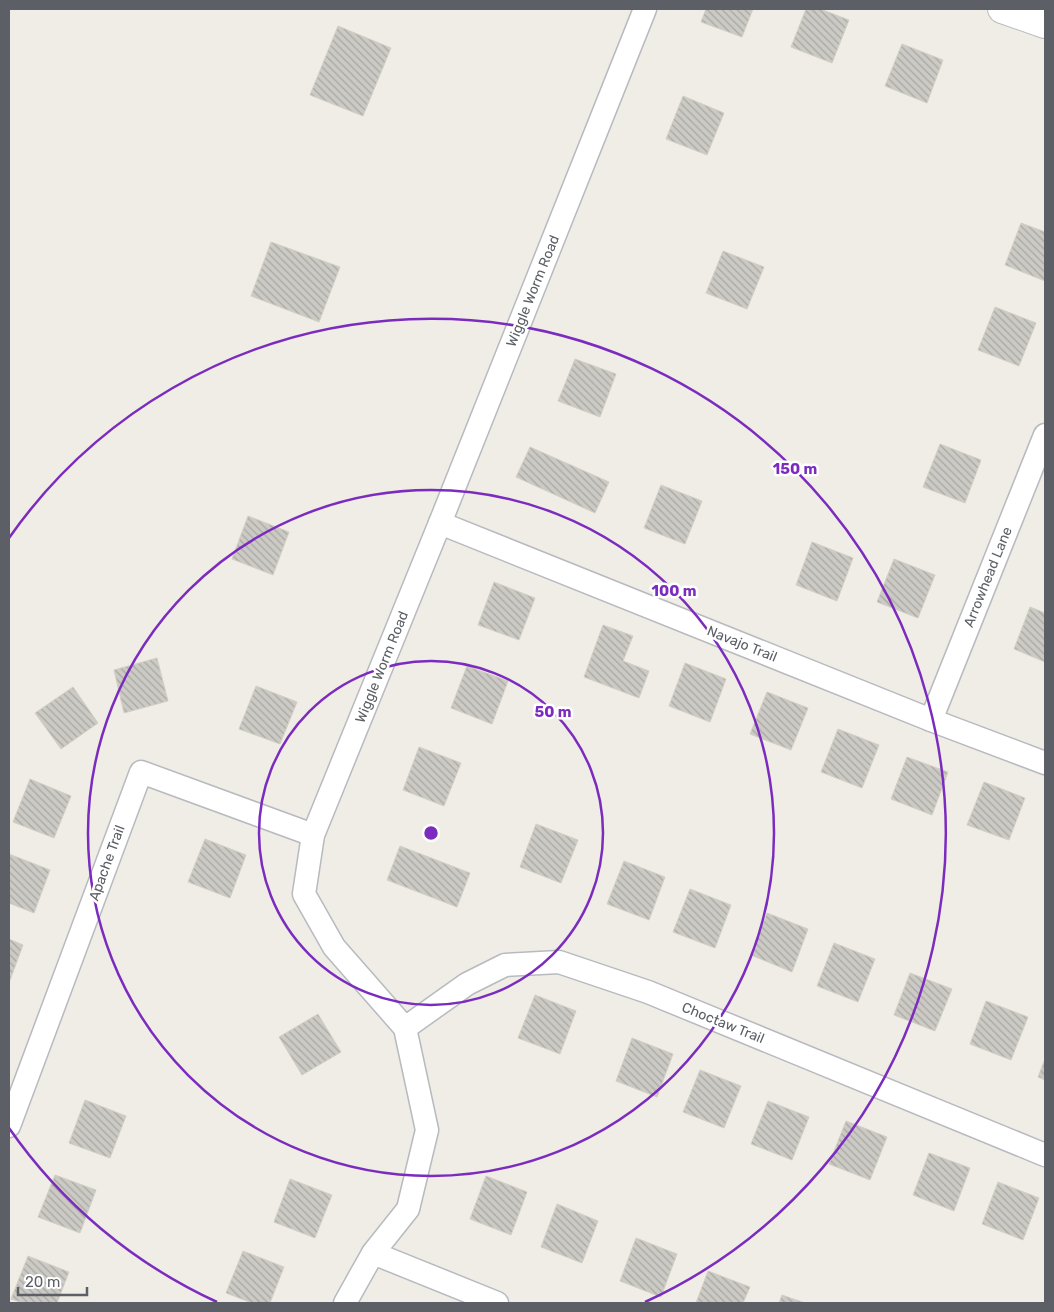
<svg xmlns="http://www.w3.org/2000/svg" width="1054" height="1312" font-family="Rubik,sans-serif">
<defs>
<pattern id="building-back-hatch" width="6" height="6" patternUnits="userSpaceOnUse" patternTransform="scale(1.25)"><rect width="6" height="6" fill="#cccac4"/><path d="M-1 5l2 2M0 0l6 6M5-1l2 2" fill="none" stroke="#a9a7a3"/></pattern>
</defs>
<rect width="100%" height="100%" fill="#efede5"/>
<!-- building -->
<g fill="url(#building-back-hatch)" stroke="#d4cfc3">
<path d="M706,9H753L742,37L701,22Z"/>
<path d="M806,9H820L849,20L832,63L791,47Z"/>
<path d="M338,26L391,48L363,116L310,95Z"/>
<path d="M902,44L943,60L927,103L885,86Z"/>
<path d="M683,96L724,113L707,155L666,139Z"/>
<path d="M1021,223L1045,232V281L1005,265Z"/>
<path d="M271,242L340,267L319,322L251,296Z"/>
<path d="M723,251L764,267L747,309L706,293Z"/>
<path d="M995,307L1036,323L1019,366L978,350Z"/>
<path d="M575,359L616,374L600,417L558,401Z"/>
<path d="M940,444L981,460L965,503L923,487Z"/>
<path d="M530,447L609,482L595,513L516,477Z"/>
<path d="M661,485L702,501L685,544L644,528Z"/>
<path d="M248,516L289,532L273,575L232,559Z"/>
<path d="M812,542L853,558L837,601L796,585Z"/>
<path d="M894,559L935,575L918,618L877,602Z"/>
<path d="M494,582L535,598L519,640L478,625Z"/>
<path d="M1030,607L1045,613V662L1014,649Z"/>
<path d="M603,625L633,636L623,661L649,671L639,698L584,677Z"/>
<path d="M157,658L168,701L124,713L114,670Z"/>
<path d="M685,663L726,679L710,722L669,706Z"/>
<path d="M467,666L508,681L492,724L451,708Z"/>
<path d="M256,686L297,702L280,744L239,729Z"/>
<path d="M73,687L98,723L61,749L35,713Z"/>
<path d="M767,692L808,708L791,750L750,734Z"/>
<path d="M838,729L879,745L862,788L821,772Z"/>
<path d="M419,747L461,763L444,806L403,790Z"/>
<path d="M907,757L948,772L932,815L891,799Z"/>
<path d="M30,779L71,796L54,838L13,822Z"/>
<path d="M984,782L1025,798L1009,840L967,825Z"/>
<path d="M536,824L578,840L561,883L520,867Z"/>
<path d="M205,839L246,855L230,898L188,882Z"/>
<path d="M400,846L470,873L457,907L387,880Z"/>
<path d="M9,854L50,870L34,913L9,903Z"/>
<path d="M624,861L665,877L649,920L607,904Z"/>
<path d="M690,889L731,905L715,948L673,932Z"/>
<path d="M767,913L808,929L792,972L751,955Z"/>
<path d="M9,939L23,945L9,983Z"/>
<path d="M834,943L875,959L858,1002L817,986Z"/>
<path d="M910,973L952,989L935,1031L894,1015Z"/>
<path d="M535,995L576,1011L560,1054L518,1038Z"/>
<path d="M986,1001L1028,1017L1011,1060L970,1044Z"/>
<path d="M318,1014L341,1052L302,1075L279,1037Z"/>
<path d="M632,1038L673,1054L657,1097L616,1081Z"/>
<path d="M1045,1059V1080L1038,1077Z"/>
<path d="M700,1070L741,1086L724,1128L683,1112Z"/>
<path d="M85,1100L126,1116L110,1158L69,1143Z"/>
<path d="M768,1101L809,1117L792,1160L751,1144Z"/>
<path d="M846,1121L887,1137L870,1180L829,1164Z"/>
<path d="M929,1153L970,1168L954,1211L913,1195Z"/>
<path d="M55,1175L96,1190L80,1233L38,1217Z"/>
<path d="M486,1176L527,1192L511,1235L470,1219Z"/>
<path d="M290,1179L332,1195L315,1238L274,1222Z"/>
<path d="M998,1182L1039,1198L1023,1240L982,1224Z"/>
<path d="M557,1204L598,1221L582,1263L541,1247Z"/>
<path d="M636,1238L677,1254L661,1297L620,1281Z"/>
<path d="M243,1251L284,1267L270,1303H252L226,1293Z"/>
<path d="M28,1256L69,1272L57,1303H23L11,1299Z"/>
<path d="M708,1271L750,1287L743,1303H696Z"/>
<path d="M782,1295L805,1303H779Z"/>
</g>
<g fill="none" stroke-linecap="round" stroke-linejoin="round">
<!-- street casing -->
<g stroke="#b7babf" stroke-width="25">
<g id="street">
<path d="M440,523L931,720L1045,763"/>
<path d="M931,720L1045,435"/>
<path d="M405,1028L467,984L505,965L559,962L648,992L1045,1155"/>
<path d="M9,1126L141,772L313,835"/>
<path d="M373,1253L497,1303"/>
<path d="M345,1303L373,1253L408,1209L427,1130L405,1028L334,947L304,894L313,835L440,523L645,9"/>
</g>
</g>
<!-- secondary casing -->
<g stroke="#b8bbc1" stroke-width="30">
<path id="secondary" d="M1002,9L1045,24"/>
</g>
<!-- street -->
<use href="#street" stroke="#fff" stroke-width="22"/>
<!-- secondary -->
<use href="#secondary" stroke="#fff" stroke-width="28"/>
</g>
<!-- distance rings -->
<g fill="none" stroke="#7b2cbf" stroke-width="2.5">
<circle cx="431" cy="833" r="172"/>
<circle cx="431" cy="833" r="343"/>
<path d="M217 1302A515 515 0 0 1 9 1128M9 538A515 515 0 1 1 645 1302"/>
</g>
<g text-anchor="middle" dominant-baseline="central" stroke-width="5" stroke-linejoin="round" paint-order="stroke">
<!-- street labels -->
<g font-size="14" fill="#5c6066" stroke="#fff">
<text transform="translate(533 291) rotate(-68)">Wiggle Worm Road</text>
<text transform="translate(988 577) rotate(-68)">Arrowhead Lane</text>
<text transform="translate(742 644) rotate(22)">Navajo Trail</text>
<text transform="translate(382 667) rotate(-68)">Wiggle Worm Road</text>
<text transform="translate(107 863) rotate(-70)">Apache Trail</text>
<text transform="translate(723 1023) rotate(22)">Choctaw Trail</text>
</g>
</g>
<circle cx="431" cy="833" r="8" fill="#7b2cbf" stroke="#fff" stroke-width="2.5"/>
<g font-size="15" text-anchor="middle" font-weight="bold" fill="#7b2cbf" stroke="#fff" stroke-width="5" stroke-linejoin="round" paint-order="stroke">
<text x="795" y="474">150 m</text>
<text x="674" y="596">100 m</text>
<text x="553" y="717">50 m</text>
</g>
<!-- border -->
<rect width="1054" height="1312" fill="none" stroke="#5c6066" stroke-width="20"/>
<!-- scale -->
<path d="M18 1287v8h69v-8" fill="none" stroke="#5c6066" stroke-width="2.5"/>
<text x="25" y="1287" font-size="15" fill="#5c6066" stroke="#ffffff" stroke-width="4" paint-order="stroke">20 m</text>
</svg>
